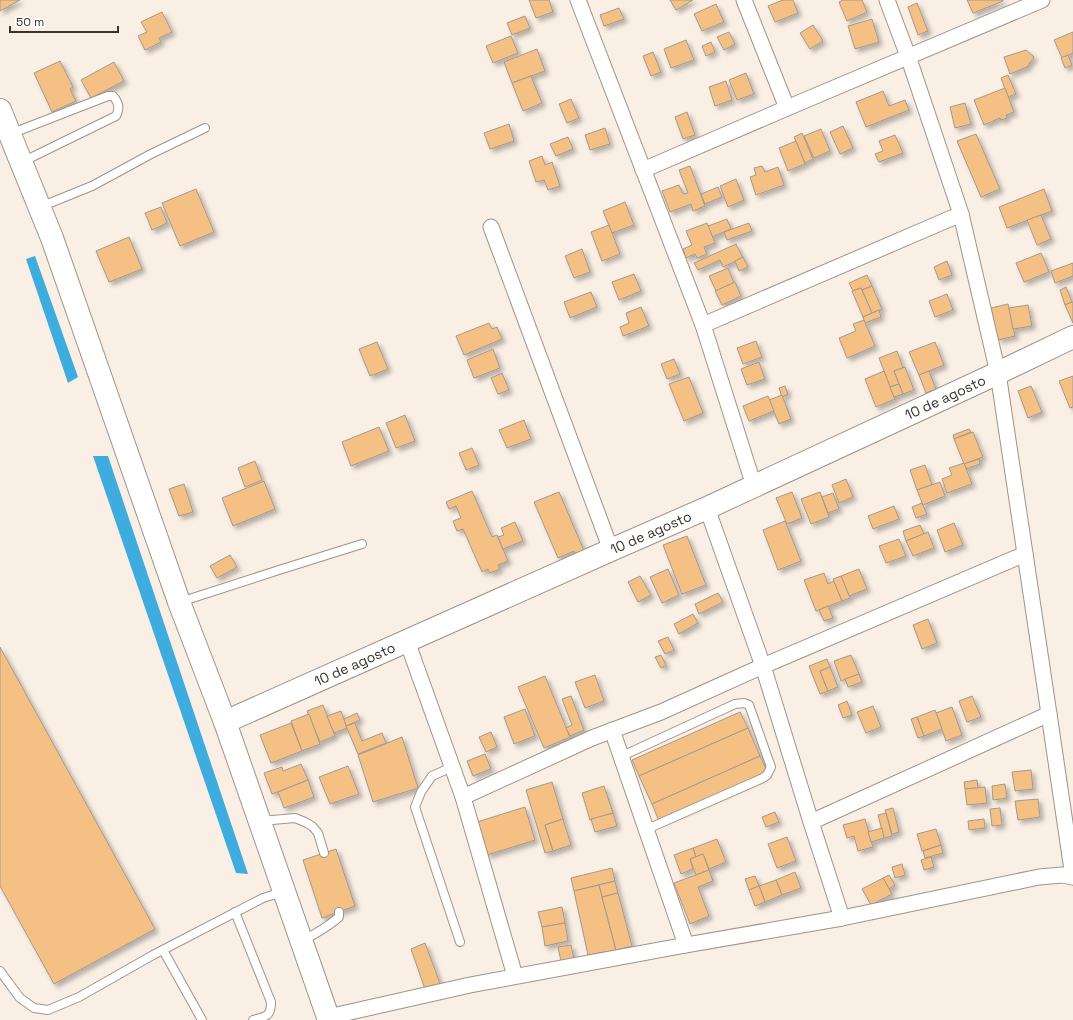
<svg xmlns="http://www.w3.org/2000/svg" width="1073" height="1020" font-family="'Space Grotesk',sans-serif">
<defs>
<filter id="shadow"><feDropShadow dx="3.5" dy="3.5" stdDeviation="2" flood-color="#0004"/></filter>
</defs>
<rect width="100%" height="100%" fill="#faefe4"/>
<!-- water -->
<g fill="#3facdf">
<path d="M35,256L78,377L68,383L26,259Z"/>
<path d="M93,456H108L248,874L236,873Z"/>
</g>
<!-- building -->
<g fill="#f5c084" stroke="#a3998f" filter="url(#shadow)">
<path d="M0,0H20L0,11Z"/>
<path d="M529,0H549L553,12L536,18Z"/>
<path d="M670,0H693L676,10Z"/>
<path d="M783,0H793L798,13L775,22L768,6Z"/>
<path d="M843,0H862L867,12L847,21L839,2Z"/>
<path d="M967,0H1003V1L973,13Z"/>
<path d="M917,3L928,31L918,35L908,7Z"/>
<path d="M716,4L724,22L702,31L694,14Z"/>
<path d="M619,8L624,19L604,26L600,15Z"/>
<path d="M162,12L172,32L159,38L161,42L145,50L138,36L147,32L141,22Z"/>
<path d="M525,16L530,28L512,35L507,23Z"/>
<path d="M872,19L879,42L855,49L848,26Z"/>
<path d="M813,25L823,41L810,49L800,33Z"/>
<path d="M729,32L735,44L724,50L717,37Z"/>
<path d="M1073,32V53L1062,58L1054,40Z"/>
<path d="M511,36L518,53L493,63L486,46Z"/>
<path d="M686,40L694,60L671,68L664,49Z"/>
<path d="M711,42L715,52L706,56L702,46Z"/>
<path d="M537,49L545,71L512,83L504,62Z"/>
<path d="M1026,50L1034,57L1027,67L1010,74L1004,57Z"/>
<path d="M653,52L661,72L651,76L643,56Z"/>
<path d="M1068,55L1072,65L1065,68L1061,58Z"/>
<path d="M60,61L73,87L70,89L76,101L52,112L34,73Z"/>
<path d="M114,62L124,81L91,98L81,80Z"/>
<path d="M746,73L754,94L737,100L729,80Z"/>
<path d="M1008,75L1016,94L1008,97L1001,78Z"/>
<path d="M531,76L542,103L523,111L512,83Z"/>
<path d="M726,81L732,100L715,106L709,87Z"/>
<path d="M1005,88L1014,112L1006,115L1007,118L1001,120L1000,118L984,125L974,100Z"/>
<path d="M883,91L889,106L905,100L909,110L866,127L856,102Z"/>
<path d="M571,99L579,118L567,123L559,104Z"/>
<path d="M965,103L971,124L955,128L950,107Z"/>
<path d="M687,112L695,135L683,139L675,117Z"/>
<path d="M509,124L514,141L490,149L484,133Z"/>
<path d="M843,126L853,148L840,154L830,132Z"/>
<path d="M605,128L610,144L590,150L585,135Z"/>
<path d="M821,129L830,151L814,158L804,136Z"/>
<path d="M802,133L813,159L805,163L794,137Z"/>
<path d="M976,134L1000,189L981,197L957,141Z"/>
<path d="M895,135L903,153L879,162L875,154L883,151L879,141Z"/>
<path d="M568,137L573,149L556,156L550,144Z"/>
<path d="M796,141L805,164L788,171L779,148Z"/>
<path d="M542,156L545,165L552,162L560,186L548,190L544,180L536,182L529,161Z"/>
<path d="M690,166L705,206L693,211L691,204L670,212L662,191L679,185L683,194L688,193L679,170Z"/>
<path d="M762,166L765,172L778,167L784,185L756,195L750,177L756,175L754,168Z"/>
<path d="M736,179L744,200L728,207L720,186Z"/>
<path d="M718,187L722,197L705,204L701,194Z"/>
<path d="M196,189L214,232L180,246L162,203Z"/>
<path d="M1044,189L1052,211L1007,228L999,207Z"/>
<path d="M625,202L634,225L612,233L603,211Z"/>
<path d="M161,207L167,223L152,230L145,213Z"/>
<path d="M1041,215L1051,239L1037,245L1027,220Z"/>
<path d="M727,219L731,229L712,237L708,226Z"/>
<path d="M707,223L715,243L704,247L707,254L697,258L695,254L686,258L683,249L692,245L686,231Z"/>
<path d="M749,223L752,231L727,240L724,232Z"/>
<path d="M609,225L620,254L602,261L591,232Z"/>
<path d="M129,237L142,269L109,282L96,251Z"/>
<path d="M736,244L743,258L723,267L720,260L698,270L694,263Z"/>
<path d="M582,249L590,272L574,278L565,256Z"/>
<path d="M1041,253L1049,272L1024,282L1016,263Z"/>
<path d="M743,257L748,267L739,271L735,261Z"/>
<path d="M947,261L952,275L939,280L934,267Z"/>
<path d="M1073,263V276L1055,283L1051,271Z"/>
<path d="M728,268L734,283L716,291L709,276Z"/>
<path d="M634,274L641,291L619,300L612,282Z"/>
<path d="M867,275L872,286L862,290L861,288L853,291L849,283Z"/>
<path d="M735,282L741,296L722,305L715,291Z"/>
<path d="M872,286L882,309L872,313L862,290Z"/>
<path d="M1066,287L1072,302L1065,305L1060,290Z"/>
<path d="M861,288L872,313L863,317L852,291Z"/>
<path d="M591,292L597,307L570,318L564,302Z"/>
<path d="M947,294L953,310L935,317L929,301Z"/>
<path d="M1072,302H1073V323L1065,305Z"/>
<path d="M1008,304L1015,336L998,340L991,308Z"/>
<path d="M1028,305L1032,326L1013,329L1009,308Z"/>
<path d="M641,307L649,326L623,336L620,327L629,323L626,313Z"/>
<path d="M879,310L881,317L865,323L863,317Z"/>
<path d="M864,320L875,346L847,358L839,338L856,331L853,324Z"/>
<path d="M489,323L492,329L497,327L502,339L464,355L456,336Z"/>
<path d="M756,341L762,357L743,364L737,348Z"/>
<path d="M377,342L388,369L370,376L359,349Z"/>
<path d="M935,342L944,365L919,375L909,352Z"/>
<path d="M493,349L500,368L474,378L467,360Z"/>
<path d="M897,351L903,368L894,371L899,384L890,387L879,358Z"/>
<path d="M674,359L680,374L667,379L661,364Z"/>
<path d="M759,362L765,379L747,385L741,369Z"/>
<path d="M905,367L914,390L903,394L894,371Z"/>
<path d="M884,371L895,399L876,407L865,379Z"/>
<path d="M929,371L936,389L926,393L919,375Z"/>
<path d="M502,373L509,390L498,394L491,378Z"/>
<path d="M1073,376V407L1070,408L1059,381Z"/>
<path d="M689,377L703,413L684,421L669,384Z"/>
<path d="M899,384L903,394L894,397L890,387Z"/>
<path d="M785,386L788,394L782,397L779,388Z"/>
<path d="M1031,386L1042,412L1028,418L1018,391Z"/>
<path d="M782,395L791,419L779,424L769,400Z"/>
<path d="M768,396L774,411L749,421L743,406Z"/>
<path d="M405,415L415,441L396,448L386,423Z"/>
<path d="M524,420L531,439L507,448L499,430Z"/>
<path d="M379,427L389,451L351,466L342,442Z"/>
<path d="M969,429L971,432L954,439L953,435Z"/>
<path d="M973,432L983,457L964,464L954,439Z"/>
<path d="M472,448L479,465L466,470L459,453Z"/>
<path d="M979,459L980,464L966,469L964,464Z"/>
<path d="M255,461L262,480L245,487L238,468Z"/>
<path d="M964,463L972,484L947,493L942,479L952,475L949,468Z"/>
<path d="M925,465L932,485L917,490L910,470Z"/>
<path d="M846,479L853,497L839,503L832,485Z"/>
<path d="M264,481L275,509L233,526L222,498Z"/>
<path d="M940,482L945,496L923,505L917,490Z"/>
<path d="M184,484L193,512L179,516L169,489Z"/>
<path d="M472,491L492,537L497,535L508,561L498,565L500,569L490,573L488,569L482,572L463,529L457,531L453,521L461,518L456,506L449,509L446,502Z"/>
<path d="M559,492L585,553L576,557L574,551L558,558L534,502Z"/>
<path d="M792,492L802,518L787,524L776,498Z"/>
<path d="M820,492L829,517L811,524L801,499Z"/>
<path d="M833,493L839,509L828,513L822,497Z"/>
<path d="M922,503L927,514L916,518L912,507Z"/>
<path d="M894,506L899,519L873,529L868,516Z"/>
<path d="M785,521L801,561L778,570L763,530Z"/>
<path d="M515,522L523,541L503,549L498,537L504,535L501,528Z"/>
<path d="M954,523L963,545L945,552L937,530Z"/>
<path d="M920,525L924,534L906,541L903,531Z"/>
<path d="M928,532L934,548L913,556L906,541Z"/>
<path d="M687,536L706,585L682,594L663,545Z"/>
<path d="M899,539L906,556L886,563L879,546Z"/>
<path d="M230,555L237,567L217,578L210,566Z"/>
<path d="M668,569L679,595L662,603L650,577Z"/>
<path d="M859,569L867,589L849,596L841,576Z"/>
<path d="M824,573L828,584L834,581L842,601L816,611L804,580Z"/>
<path d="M640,576L651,595L638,602L628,582Z"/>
<path d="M841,576L850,598L842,601L833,579Z"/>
<path d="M718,593L723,602L699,614L695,604Z"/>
<path d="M828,606L833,618L824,621L819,610Z"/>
<path d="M693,614L698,623L679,634L674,624Z"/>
<path d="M928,619L937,643L922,649L913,625Z"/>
<path d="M668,637L674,650L665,654L658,641Z"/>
<path d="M0,647L155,929L54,984L0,886Z"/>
<path d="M661,655L666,665L661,668L655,657Z"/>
<path d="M851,655L859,674L841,681L834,661Z"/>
<path d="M827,659L830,667L820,671L828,691L820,694L809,666Z"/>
<path d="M830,667L838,687L828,691L820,671Z"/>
<path d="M859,674L862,682L848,687L845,679Z"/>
<path d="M595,675L604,701L585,708L575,682Z"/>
<path d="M545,676L570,737L544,748L518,687Z"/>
<path d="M571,696L584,730L570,736L566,728L572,725L562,699Z"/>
<path d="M972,696L981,717L967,722L959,701Z"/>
<path d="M847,701L852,715L843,718L838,705Z"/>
<path d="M323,705L335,736L320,742L307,711Z"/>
<path d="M873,706L881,727L866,733L857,712Z"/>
<path d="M952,707L962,735L946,741L936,713Z"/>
<path d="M525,709L535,736L514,744L504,717Z"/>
<path d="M935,710L942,729L924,736L917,717Z"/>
<path d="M341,711L347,728L334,733L327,716Z"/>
<path d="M740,712L748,728L639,776L632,760Z"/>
<path d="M357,713L360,720L346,726L344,719Z"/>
<path d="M309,714L320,744L302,751L291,721Z"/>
<path d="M917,717L924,736L918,738L911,719Z"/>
<path d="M291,723L302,751L271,763L260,735Z"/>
<path d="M355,723L362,741L382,733L386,743L358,754L346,726Z"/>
<path d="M748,728L760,756L652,804L639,776Z"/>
<path d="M491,732L497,747L486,752L479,737Z"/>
<path d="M402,737L418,788L373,802L358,755Z"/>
<path d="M485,754L491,769L473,776L467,761Z"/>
<path d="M760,756L768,773L659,821L652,804Z"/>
<path d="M301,764L308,780L272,794L264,773L282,767L283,771Z"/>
<path d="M348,766L359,794L330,804L319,777Z"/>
<path d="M1031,770L1033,789L1015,791L1012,772Z"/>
<path d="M308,780L314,797L284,808L278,792Z"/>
<path d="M977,780L978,788L965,789L964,782Z"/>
<path d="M552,782L563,819L545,825L553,851L545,853L526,790Z"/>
<path d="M1005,784L1007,798L993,800L992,786Z"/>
<path d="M604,786L613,813L590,820L582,793Z"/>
<path d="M985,787L987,803L967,805L965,789Z"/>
<path d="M1038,799L1040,817L1018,820L1015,801Z"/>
<path d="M525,807L535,840L487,855L477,822Z"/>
<path d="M893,808L899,832L892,834L885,810Z"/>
<path d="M1000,808L1002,825L992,826L990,809Z"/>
<path d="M775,812L779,822L766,827L762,817Z"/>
<path d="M613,813L617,826L595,832L591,819Z"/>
<path d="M886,813L892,836L884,838L878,815Z"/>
<path d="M563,819L571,845L553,851L545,825Z"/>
<path d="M865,819L873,847L858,851L854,836L847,838L843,825Z"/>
<path d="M984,819L985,828L969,830L968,821Z"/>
<path d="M882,828L884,838L871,842L868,832Z"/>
<path d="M936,829L941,845L922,851L917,834Z"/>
<path d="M787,837L796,861L777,868L768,844Z"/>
<path d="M717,839L726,862L709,869L703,854L696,857L693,848Z"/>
<path d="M941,845L943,853L925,858L923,851Z"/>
<path d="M693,848L696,857L690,859L693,869L681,874L674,855Z"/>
<path d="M336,849L355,906L322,918L303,860Z"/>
<path d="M703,854L709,870L696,875L690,859Z"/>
<path d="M931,857L934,867L924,870L921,860Z"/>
<path d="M902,864L905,875L895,878L892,867Z"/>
<path d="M612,868L615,881L574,891L571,878Z"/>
<path d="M709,870L713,881L698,887L709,916L690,924L674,883Z"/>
<path d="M795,872L801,888L782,895L776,880Z"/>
<path d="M889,875L895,885L889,889L883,878Z"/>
<path d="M755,876L759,886L749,890L745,879Z"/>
<path d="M883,878L892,894L871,905L862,889Z"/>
<path d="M776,880L782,895L765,902L759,886Z"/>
<path d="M615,881L618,893L602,897L599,885Z"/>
<path d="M599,885L616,950L588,955L574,891Z"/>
<path d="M759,886L765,902L755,906L749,890Z"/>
<path d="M618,893L632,946L616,950L602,897Z"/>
<path d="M562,907L565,923L542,927L538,912Z"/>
<path d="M565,923L568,941L545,946L542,927Z"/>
<path d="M425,943L441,986L426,992L411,949Z"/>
<path d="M571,945L575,964L562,966L558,947Z"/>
</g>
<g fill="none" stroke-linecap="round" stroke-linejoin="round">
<!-- lane casing -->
<g stroke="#9e948a" stroke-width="10">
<g id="lane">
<path d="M10,134L108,96H113C119,103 120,108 116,116L22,162"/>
<path d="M40,207L92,186L151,154L205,128"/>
<path d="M180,602L279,570L362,544"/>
<path d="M622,756L735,704L744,703L749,705L771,767L767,775L763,778L647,829"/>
<path d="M452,767L432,776L421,792L415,807L460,942"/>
<path d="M261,821L295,818L305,822L312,826L318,833L324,853"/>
<path d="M235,912L271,1002C271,1017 266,1016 253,1020"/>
<path d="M302,941C315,934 328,927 339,917V912"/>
<path d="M163,950L202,1020"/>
<path d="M0,971L20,998L34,1008L48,1010L79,997L153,955L263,898L283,892"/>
</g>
</g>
<!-- street casing -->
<g stroke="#9e948a" stroke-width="17">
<g id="street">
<path d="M578,0L703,325L754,486"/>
<path d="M744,0L787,108"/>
<path d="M887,0L908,56L961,214L998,373L1049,714L1073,877"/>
<path d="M643,170L787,108L1042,0"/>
<path d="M491,227L611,550"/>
<path d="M703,325L961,214"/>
<path d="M707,508L763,666L811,822L842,918"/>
<path d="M407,641L463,797L515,976"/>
<path d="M612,730L686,945"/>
<path d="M463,797L592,738L661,712L763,666L1025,554"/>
<path d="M811,822L1049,714"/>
<path d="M328,1017L470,985L686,945L842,918L1039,877L1062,875L1073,877"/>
</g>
</g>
<!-- secondary casing -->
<g stroke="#9e948a" stroke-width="24">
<g id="secondary">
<path id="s1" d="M225,722L611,550L707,508L998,373L1073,337"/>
</g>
</g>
<!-- highway casing -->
<g stroke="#9e948a" stroke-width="24">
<path id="highway" d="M0,110L52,238L179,602L225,722L329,1020"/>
</g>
<!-- lane -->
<use href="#lane" stroke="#fff" stroke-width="8"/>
<!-- street -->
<use href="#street" stroke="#fff" stroke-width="15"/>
<!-- secondary -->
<use href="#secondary" stroke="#fff" stroke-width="22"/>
<!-- highway -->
<use href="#highway" stroke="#fff" stroke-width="22"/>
</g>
<g text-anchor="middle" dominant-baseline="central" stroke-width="3.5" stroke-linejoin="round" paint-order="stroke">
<!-- street labels -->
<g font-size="14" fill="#36322d" stroke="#fff">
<text stroke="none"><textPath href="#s1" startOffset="790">10 de agosto</textPath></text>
<text stroke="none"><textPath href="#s1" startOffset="466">10 de agosto</textPath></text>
<text stroke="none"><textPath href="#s1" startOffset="142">10 de agosto</textPath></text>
</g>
</g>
<!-- scale -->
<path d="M10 26v6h108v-6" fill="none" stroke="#36322d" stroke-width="2"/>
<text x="16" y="26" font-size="12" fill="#36322d" stroke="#ffffff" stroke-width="3" paint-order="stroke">50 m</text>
</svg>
